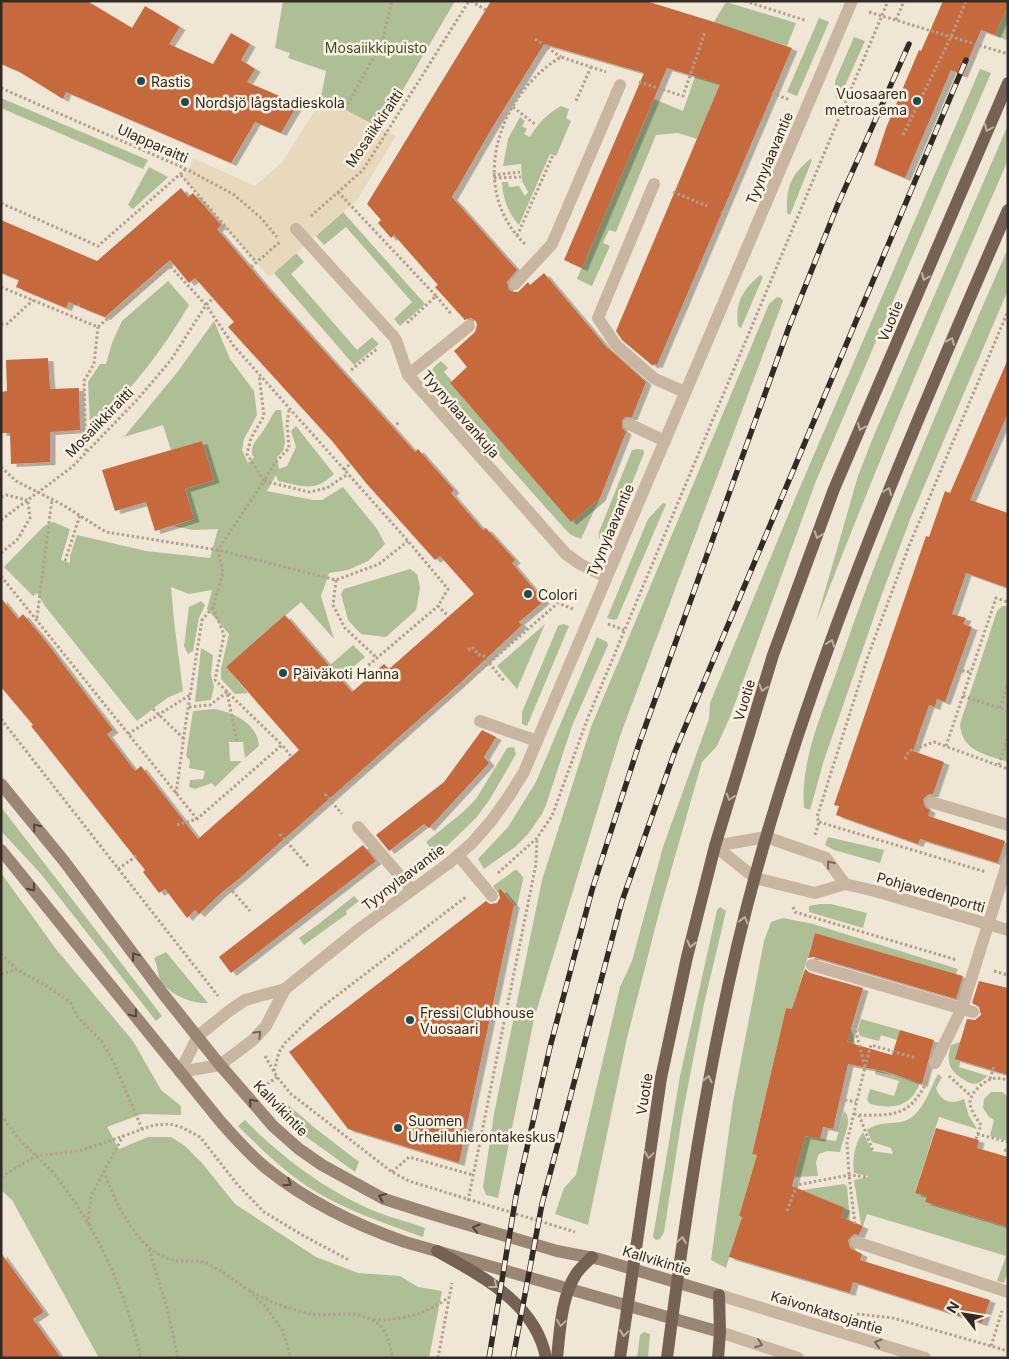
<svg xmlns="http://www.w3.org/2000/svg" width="1009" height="1359" font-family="Inter,sans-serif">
<defs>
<filter id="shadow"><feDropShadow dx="5.5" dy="3" stdDeviation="0" flood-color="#0004"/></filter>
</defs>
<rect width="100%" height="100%" fill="#f0e6d6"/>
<!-- green -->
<g fill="#aebf96">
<path d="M283,1H455L380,129L321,97L326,71L288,58L290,53L275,48Z"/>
<path d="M726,2L796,23L787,46L742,32L697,139L678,133L656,135L616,232L609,230L603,243L610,246L592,286L577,279L654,99L683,111L714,22Z"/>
<path d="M1008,6V37L1006,40L995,35Z"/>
<path d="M819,18L829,22L797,96L787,92Z"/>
<path d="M854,37L865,41L839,99L836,98L835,81Z"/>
<path d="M980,69L991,73L816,481L730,717L717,746L702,762L660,909L627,1038L588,1225L555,1214L564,1188L576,1175L620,987L632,961L663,847L709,719L710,703L797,494Z"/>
<path d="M1,98L148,160L143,169L1,108Z"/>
<path d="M561,106L569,109L566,118L571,121L556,156L550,154L519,225C508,213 503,198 502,182H508L509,187L519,186L525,196L528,192L522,181L521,164L503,166L508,139L520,117L525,121L522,126L527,129L524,134L530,137C538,123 547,114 561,106Z"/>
<path d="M1008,125V160C941,313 876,466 816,622L858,476L874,435Z"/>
<path d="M810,159L812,160L790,215L787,213C786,188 790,176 810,159Z"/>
<path d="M149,167L168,177L133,209L128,205Z"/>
<path d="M343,212L425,304L400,326L394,319L412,302L346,227L324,245L316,236Z"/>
<path d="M1008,248V290L911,517L882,594L824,760L810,810L804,808C800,758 824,709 840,662C888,521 949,384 1008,248Z"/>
<path d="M296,253L304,262L291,274L357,350L372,337L379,344L354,365L274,273Z"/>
<path d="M760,275L763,277L741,328L738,326C735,302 742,291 760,275Z"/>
<path d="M168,281L189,305C162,351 130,393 90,428L88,382L100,364H106L112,343L122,321Z"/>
<path d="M777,297L781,298L783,301L620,736L534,1019L498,1198L486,1195L483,1187L494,1114L542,880L591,727L769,304Z"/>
<path d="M214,321L230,359L254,391L257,415L244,439L242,450L248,463L254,457L252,455C251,443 257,440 263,431C268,424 271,416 276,410H281L285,442L283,451L277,457L279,469L287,466L296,447L291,431L296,426L334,474C314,493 303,486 278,481L276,475L267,491L313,500H322L343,487L377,529L385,544L368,561L348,570L329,573L321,596L334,639L301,602L226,667L248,693L235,694L221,679V669L229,634L207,609L212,590L189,594L171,587L174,621L183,691L167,698L137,721L45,606L37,593L33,596L4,567L44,526L53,522L70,529L61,560L70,563V556L77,535L146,551L210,558L218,529L193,530L173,526L194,519L185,489L214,480L202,441L171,450L163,425L124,437L179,370Z"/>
<path d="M441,361L448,368L444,372L452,381L450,383L571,521L600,498L581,539L571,535L564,528L430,378L429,374L436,365Z"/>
<path d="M638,449L644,450V453L619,516L614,525L599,539V532L632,450Z"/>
<path d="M663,503L666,504L617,619L614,620L607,618L648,519Z"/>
<path d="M410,569L417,574L420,588L416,610L386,637L361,634L348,620L341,594L344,589Z"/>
<path d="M201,601L205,605L199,618L193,651L188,654L184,646L189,607Z"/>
<path d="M1002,606H1008V762C985,754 962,752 960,724L997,611Z"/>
<path d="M545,624L517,689L497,666Z"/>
<path d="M563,624L569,626L527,726L522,724V712L558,626Z"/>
<path d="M597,637L607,642L608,645L572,726L546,805L542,814L528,834L515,847L484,869L478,859L508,827L536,782Z"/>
<path d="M353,645L365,657L340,678L329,666Z"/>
<path d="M201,648L213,655L211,675L214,687L211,700L195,702Z"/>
<path d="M214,709C233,712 258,724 259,746L245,758L243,742H229L230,761H242L215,787L212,783L195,789L189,787L190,780L203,779L205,771L189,768L190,761L186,756L193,711Z"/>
<path d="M514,747L516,754L490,799L476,818L447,846L432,850L426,842L462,813L476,799L507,748Z"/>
<path d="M1,807L162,1016L156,1021L41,874L1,831Z"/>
<path d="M828,837L884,850L880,863L834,850L825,845Z"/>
<path d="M515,870H517L523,877V880L517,906L514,905L502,889L497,892L493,886Z"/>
<path d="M1,873L56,949L133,1041L161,1090L181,1106V1115L142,1114L107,1127L119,1149L148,1137H171L185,1146L202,1163L235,1204L316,1257L358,1273L400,1276L418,1287L442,1291L429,1358H99L12,1200L1,1190Z"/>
<path d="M354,896L359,901L346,911L347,914L304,945L299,938L320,923Z"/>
<path d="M820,904H831L867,913L863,928L809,912V906Z"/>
<path d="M720,907L726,911L704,1004L682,1117L664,1232L660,1239L656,1240L653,1237L680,1076L717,910Z"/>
<path d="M783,918L813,924L958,969L956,974L815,933L795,1000L854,1017L851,1028L860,1062L806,1013L786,1008L752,1153L757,1155L739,1216L742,1217L726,1268L711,1260L733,1102L764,941L771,922Z"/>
<path d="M166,952L208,1003C192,1004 170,995 161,981C157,975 158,965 154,958Z"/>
<path d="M861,1019L900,1030L897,1040L881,1035L879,1041L860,1036L858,1030Z"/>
<path d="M960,1042L965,1044L959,1067L988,1076C985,1078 981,1082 978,1083C972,1085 967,1082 963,1079C949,1071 946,1060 951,1045Z"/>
<path d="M876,1070L920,1083C910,1108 893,1109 870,1104L867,1100L870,1089L894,1096L899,1081L875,1074Z"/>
<path d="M938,1074L942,1077L936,1088C941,1102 951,1105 964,1099L969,1116L977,1129L939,1117L915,1192L927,1196L925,1202L1008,1227V1271L1004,1283L997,1281L1006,1256L867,1214L863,1226L861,1225L854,1180L868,1177V1176L854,1173C852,1159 855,1143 863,1132L872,1151L893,1154L891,1148L872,1142L867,1130C877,1122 889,1124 901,1122C922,1118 929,1090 938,1074Z"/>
<path d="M991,1092H1003L1008,1097V1141L990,1136L994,1120L989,1117L983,1108L984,1099Z"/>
<path d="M285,1102L315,1128L359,1162L355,1172L305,1136L275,1108Z"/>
<path d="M844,1111C854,1120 842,1140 840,1152L827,1151L819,1154L816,1162L818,1176L794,1177L804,1136L836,1141Z"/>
<path d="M245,1120C282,1158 328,1192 377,1212C392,1218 409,1222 425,1228L423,1237C381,1222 338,1208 301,1182C278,1166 258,1146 238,1126Z"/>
<path d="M844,1184L847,1186L850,1221L841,1217L845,1208L808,1193H799L803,1190Z"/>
<path d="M644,1332L650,1334L648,1358H637L640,1335Z"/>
</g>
<!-- plaza -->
<path fill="#e9d9bc" d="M321,97L396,136L357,200L269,277L183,178L188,171L193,158L255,186L283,161L315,110Z"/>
<!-- building -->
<g fill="#c66a3e" filter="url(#shadow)">
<path d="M1,1H87L132,28L145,6L180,27L169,44L213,64L231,33L250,44L241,60L255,69L247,82L298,104L281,133L255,122L231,163L66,92L63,99L18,71L1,64Z"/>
<path d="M491,1H646L714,22L792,48L657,365L654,364L653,366L622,340L616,331L720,84L667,68L582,268L564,260L644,73L544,44L492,128L452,197L517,270L507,282L509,290L514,292H518L528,282L530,285L544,273L608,349V348L646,382L632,417H625L622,421V428L626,432L600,498L571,522L450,383L467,367L454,351L475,332L477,325L476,321L471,318L464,320V319L435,287L438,285L394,235L391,238L378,223L381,220L367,204Z"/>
<path d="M943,1H1008V6L995,35L981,30L962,75L951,70L905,178L874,165L886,128L919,50L921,51Z"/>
<path d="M181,188L188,197L193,193L221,225L217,229L271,292L415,452L418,449L454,490L451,493L483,530L486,528L515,560L512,563L544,601L519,622L522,625L459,684L241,877L220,894L199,914L195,910L187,918L165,889L159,893L143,872L145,870L31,726L33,725L1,687V598L18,619L23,614L47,643L113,730L107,734L135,771L141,766L198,839L299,750L226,667L285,615L352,692L384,664L389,669L474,594L440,556L435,560L366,483L332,441L228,327L234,322L195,278L189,283L170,260L105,317L80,307L78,302V306L69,302L66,308L54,303L16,287L19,280L1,273V220L97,261Z"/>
<path d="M48,358L50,389L79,388L80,430L50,432V462L11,464L10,433H1V392L7,391L6,360Z"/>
<path d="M1008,359V413L970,500L1008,513V588L966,573L952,614L966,618L963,624L972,627L945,702L937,699L935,707L929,705L913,751L944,762L933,794H929L923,799L925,807L930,810L928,816L1005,841L998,863L920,839L918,844L836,815L839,806L834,805L926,536L929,537L945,491L950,493Z"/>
<path d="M202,441L214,480L185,489L194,519L155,531L146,502L115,511L102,470Z"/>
<path d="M482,730L496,737L484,757L489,763L429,828L424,824L389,851L376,835L444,782Z"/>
<path d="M363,845L376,861L231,973L219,957Z"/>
<path d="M501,889L514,905L459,1163L348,1129L289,1052L486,901L490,904L497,903L500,898L498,891Z"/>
<path d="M815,933L963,976L956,999L814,957L808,958Z"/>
<path d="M805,969L810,973L863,988L847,1042L892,1055L900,1030L934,1040L922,1084L887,1072L848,1064L833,1129L823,1127L820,1139L805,1136L792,1186L845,1208L841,1217L863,1226L859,1235L854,1234L848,1240L850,1248L862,1254L860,1260L990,1300L982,1323L853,1282L850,1293L729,1257L742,1217L739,1216L757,1155L752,1154L786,1008L792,1009Z"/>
<path d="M979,981L1008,988V1075L955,1059L967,1019L975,1020L981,1015L979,1007L972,1003Z"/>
<path d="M936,1128L979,1140L977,1148L1008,1157V1227L925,1202L927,1196L915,1193Z"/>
<path d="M1,1253L44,1312L33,1319L61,1358H1Z"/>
</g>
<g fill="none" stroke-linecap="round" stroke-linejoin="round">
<!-- path -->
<g stroke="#b3a08c" stroke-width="3" stroke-dasharray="2.5 2.5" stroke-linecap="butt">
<path d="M471,1L486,10"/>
<path d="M745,1L807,21"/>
<path d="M869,12L1008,54"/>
<path d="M896,20L904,1"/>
<path d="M535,39L561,57"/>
<path d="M639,82L683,96L705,32"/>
<path d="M1,88L186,169L233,194L260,217L277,237"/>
<path d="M772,93L790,100"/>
<path d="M576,101L591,67"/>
<path d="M513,107L536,125"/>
<path d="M345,109L382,42L392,1"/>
<path d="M903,135L951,37L966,1"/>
<path d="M181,175L256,262"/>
<path d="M493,175L520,172"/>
<path d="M494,178L521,177"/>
<path d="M338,192L436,296L407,323"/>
<path d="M673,192L707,206"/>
<path d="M1,203L98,246L186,169"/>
<path d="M721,212L727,215"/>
<path d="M311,216L363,170L469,1"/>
<path d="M517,236L553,155"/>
<path d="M525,244C467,189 498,94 561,57L606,72"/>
<path d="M251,267L281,241"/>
<path d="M1,287L98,327L170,266L206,305L233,345L408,541L448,589L438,606L449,617"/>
<path d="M436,296L452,315"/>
<path d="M1,324H7L33,300"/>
<path d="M351,370L378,348"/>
<path d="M289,410L287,424L289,448L274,464L264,481L309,492L327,488L348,474"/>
<path d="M393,428L400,421"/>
<path d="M86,451L84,381L94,364L98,327"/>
<path d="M1,467L16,481L63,505L106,532L218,550L336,580L379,564L408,541"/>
<path d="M344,470L350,464"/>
<path d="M1,497L7,495L27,500"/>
<path d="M1,520L72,467L136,401L171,360L206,305L213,298"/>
<path d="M1,553L17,540L30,518L28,501"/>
<path d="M65,561L80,515"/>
<path d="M1,576L197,819"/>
<path d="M336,580L333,605L345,628L377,658"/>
<path d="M213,607L224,635L215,680L282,745"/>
<path d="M37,618L52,499"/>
<path d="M608,624L624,630"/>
<path d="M468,650L472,647L479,655L481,653"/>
<path d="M483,655L489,663L558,603L573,609"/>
<path d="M957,670L971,672"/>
<path d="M357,675L438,606"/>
<path d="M963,696L1008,711"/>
<path d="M189,707L210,705L227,692L237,742"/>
<path d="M1000,708L1008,684"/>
<path d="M153,709L183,738"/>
<path d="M1,719L218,996"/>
<path d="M128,734L190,695"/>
<path d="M946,746L996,598L1008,602"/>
<path d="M905,759L909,751L934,742L1008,769"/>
<path d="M999,765L1008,736"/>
<path d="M176,794L186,721L202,620L213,607L223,573L218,550L264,481L247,454L251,438L264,416L259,375"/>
<path d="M325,794L342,814"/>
<path d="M330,800L489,663L505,682"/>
<path d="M819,822L986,872"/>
<path d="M177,825L197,819L282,745L291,756"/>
<path d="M280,834L308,866"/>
<path d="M815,835L819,822L817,817L868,656L909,546L1008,311"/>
<path d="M118,869L138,855"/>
<path d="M498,873L537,838L552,816L587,720L888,1"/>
<path d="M229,887L250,911"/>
<path d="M793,907L795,912L957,960"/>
<path d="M1,954L17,970L42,983L70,1002L78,1017L102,1042L114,1063L142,1129"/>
<path d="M994,971L1008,975"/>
<path d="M1,974L17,970"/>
<path d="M265,1056L277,1077L291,1094L392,1172L409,1181L575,1232"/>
<path d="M865,1067L871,1045L916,1058"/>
<path d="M274,1071L279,1052L285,1043L322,1007L467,896"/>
<path d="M949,1076L971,1096"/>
<path d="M990,1079L994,1066"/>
<path d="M263,1087L277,1077"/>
<path d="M840,1099L856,1102"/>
<path d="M854,1114C862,1116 870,1115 877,1115C906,1115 915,1104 928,1080"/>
<path d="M1,1115C8,1124 14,1134 22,1142C33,1154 45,1163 55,1175C97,1228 126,1292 141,1358"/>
<path d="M859,1115L873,1151"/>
<path d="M977,1134L1008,1142"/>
<path d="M976,1139L981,1125C977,1119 971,1111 970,1104C969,1094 983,1081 992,1079C998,1077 1002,1079 1008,1080"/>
<path d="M1004,1150L1008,1151"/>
<path d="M104,1171C114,1201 139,1254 173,1260C183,1262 194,1260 204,1262C209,1264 215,1268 221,1271C230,1276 237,1283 246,1288C265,1300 290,1310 312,1314C333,1317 351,1309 372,1320C387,1327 390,1342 392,1358"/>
<path d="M392,1172L409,1157L473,1175"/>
<path d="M1,1177L36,1156L78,1151L104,1143L154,1125L170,1124L181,1127L200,1137L237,1184L264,1212L304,1236L349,1260"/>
<path d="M468,1201L536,864L537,839"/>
<path d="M787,1211L797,1185L849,1175L868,1177"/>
<path d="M88,1224L91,1196L123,1136"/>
<path d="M855,1224L849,1175L847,1142L865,1067L855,1028L863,1000"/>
<path d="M149,1249L168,1312L178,1358"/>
<path d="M249,1291L264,1305L283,1331L291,1358"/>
<path d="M857,1314L893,1318L1008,1351"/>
<path d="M373,1320C403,1320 425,1315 449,1297"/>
<path d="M991,1346L1002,1311"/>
<path d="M438,1358L452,1283"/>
</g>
<!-- service -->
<g stroke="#c8b6a2" stroke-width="12">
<path d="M654,184L598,318L616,345L655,379L685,392"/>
<path d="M296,229L393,336"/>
<path d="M515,284L552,244L620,85"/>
<path d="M408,375L469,326"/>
<path d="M629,424L665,441"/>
<path d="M480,721L537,741"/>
<path d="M931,802L1008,825"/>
<path d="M358,827L412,890"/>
<path d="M458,855L492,896"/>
<path d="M812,965L973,1012"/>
<path d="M935,1063L962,1008L1008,861"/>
<path d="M856,1242L1008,1292"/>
</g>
<!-- minor -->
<g stroke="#c8b6a2" stroke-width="12">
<path d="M393,336L396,340L408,375L566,554L580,564L606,577"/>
<path d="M715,846L755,878L815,893L845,884L875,891L1008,930"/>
<path d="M715,846L766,837L826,858L845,884"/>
</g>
<!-- tertiary -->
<g stroke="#c8b6a2" stroke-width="12">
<path d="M180,1072L198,1036L229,1011L245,1000L285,989L358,930L449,863L472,843L492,820L509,796L524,772L537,741L852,1"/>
<path d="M180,1072L220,1065L253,1040L266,1026L285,989"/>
<path d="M719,1295L925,1358"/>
<path d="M720,1332L798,1358"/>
</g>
<!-- secondary -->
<g stroke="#9b8574" stroke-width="12">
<path d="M1,784L64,861L164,995L220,1065L273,1126L299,1149L322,1165L384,1199L428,1213L557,1251L599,1259L719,1295"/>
<path d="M1,850L220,1121C235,1138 249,1154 266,1168C307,1201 356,1225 405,1242L720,1332"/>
</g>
<!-- primary -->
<g stroke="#756255" stroke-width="12">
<path d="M437,1251C481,1276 536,1303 546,1358"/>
<path d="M557,1358C560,1330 561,1298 576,1274C580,1268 587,1262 592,1257"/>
<path d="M620,1358L661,1078L687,957L715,846L773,655L834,489L1008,83"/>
<path d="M667,1358C688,1196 712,1034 755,876C818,647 913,428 1008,210"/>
<path d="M718,1358L720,1332L719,1295"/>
</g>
<!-- rail casing -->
<g stroke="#322a24" stroke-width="5.5">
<g id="rail">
<path d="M489,1358L516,1196L550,1047L592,890L639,744L789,327L838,204L909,44"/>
<path d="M513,1358L542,1204L622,901L675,751L966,60"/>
</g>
</g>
<!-- rail -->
<use href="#rail" stroke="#f8f0e1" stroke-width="4" stroke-dasharray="11" stroke-linecap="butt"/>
</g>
<!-- one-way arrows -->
<defs><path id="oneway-chevron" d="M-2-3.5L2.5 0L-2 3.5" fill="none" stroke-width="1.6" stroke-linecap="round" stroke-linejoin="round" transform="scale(1.25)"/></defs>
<g stroke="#bdb0a2">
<use href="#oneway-chevron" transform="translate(988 128) rotate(113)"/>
<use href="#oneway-chevron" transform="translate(925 277) rotate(113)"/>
<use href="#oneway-chevron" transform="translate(951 341) rotate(-66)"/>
<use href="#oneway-chevron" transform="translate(861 427) rotate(113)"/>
<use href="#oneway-chevron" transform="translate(888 491) rotate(-68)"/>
<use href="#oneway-chevron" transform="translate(818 535) rotate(110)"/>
<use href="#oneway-chevron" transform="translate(831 643) rotate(-70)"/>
<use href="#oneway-chevron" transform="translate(763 688) rotate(107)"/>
<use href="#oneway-chevron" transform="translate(730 797) rotate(107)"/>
<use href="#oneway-chevron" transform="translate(744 920) rotate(-76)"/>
<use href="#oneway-chevron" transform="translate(691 944) rotate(104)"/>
<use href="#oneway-chevron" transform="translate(708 1079) rotate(-78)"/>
<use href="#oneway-chevron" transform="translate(649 1155) rotate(98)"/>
<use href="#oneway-chevron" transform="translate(682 1240) rotate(-81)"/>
<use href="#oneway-chevron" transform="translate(494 1285) rotate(38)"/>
<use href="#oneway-chevron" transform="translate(561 1323) rotate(98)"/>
<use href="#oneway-chevron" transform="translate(624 1333) rotate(98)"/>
</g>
<g stroke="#52453c">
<use href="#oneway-chevron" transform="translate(36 827) rotate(-129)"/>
<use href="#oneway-chevron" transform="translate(32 888) rotate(51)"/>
<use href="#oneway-chevron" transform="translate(135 956) rotate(-127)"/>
<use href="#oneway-chevron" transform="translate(134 1014) rotate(52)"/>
<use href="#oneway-chevron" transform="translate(252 1102) rotate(-131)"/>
<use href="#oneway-chevron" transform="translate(288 1183) rotate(34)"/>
<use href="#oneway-chevron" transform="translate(382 1197) rotate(-156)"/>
<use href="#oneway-chevron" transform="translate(476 1228) rotate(-164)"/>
</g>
<g stroke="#76695d">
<use href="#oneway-chevron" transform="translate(830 864) rotate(-129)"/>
<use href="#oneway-chevron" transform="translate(258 1034) rotate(-45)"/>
<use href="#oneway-chevron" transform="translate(878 1343) rotate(-163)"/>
<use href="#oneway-chevron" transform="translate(759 1344) rotate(20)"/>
</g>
<!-- markers -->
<g fill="#1b4b53" stroke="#f8f0e1" stroke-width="2">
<circle cx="141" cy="81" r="5"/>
<circle cx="917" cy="101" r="5"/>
<circle cx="185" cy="102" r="5"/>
<circle cx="528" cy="594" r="5"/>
<circle cx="283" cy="673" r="5"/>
<circle cx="410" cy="1020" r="5"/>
<circle cx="398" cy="1128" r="5"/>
</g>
<g text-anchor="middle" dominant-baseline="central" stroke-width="5" stroke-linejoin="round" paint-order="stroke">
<!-- park labels -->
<g font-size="14" fill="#3e5028" stroke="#f8f0e1">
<text x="376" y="47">Mosaiikkipuisto</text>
</g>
<!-- poi labels -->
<g font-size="14" fill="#322a24" stroke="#f8f0e1" text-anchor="start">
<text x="151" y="81">Rastis</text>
<text x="907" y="93" text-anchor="end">Vuosaaren<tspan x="907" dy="16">metroasema</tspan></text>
<text x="195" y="102">Nordsjö lågstadieskola</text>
<text x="538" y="594">Colori</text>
<text x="293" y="673">Päiväkoti Hanna</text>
<text x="420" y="1012">Fressi Clubhouse<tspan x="420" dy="16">Vuosaari</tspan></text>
<text x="408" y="1120">Suomen<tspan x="408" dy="16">Urheiluhierontakeskus</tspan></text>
</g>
<!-- street labels -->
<g font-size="14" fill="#322a24" stroke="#f8f0e1">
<text transform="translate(374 128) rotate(-56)">Mosaiikkiraitti</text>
<text transform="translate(153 143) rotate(24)">Ulapparaitti</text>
<text transform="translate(769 158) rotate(-67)">Tyynylaavantie</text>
<text transform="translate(890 321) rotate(-67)">Vuotie</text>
<text transform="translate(461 414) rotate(49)">Tyynylaavankuja</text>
<text transform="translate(99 422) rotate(-46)">Mosaiikkiraitti</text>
<text transform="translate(610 530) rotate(-67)">Tyynylaavantie</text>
<text transform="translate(744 700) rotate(-73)">Vuotie</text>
<text transform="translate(403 877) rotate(-37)">Tyynylaavantie</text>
<text transform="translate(931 892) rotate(16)">Pohjavedenportti</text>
<text transform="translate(644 1094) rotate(-81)">Vuotie</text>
<text transform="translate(281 1108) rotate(46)">Kallvikintie</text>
<text transform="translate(657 1260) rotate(17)">Kallvikintie</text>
<text transform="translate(827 1312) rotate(17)">Kaivonkatsojantie</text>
</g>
</g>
<!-- border -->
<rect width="1009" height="1359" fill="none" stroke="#322a24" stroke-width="5"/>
<!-- north arrow -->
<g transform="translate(964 1314) rotate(301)" stroke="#f8f0e1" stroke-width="4" paint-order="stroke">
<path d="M0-4L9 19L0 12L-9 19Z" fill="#322a24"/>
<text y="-8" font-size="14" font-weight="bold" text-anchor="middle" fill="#322a24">N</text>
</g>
</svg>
